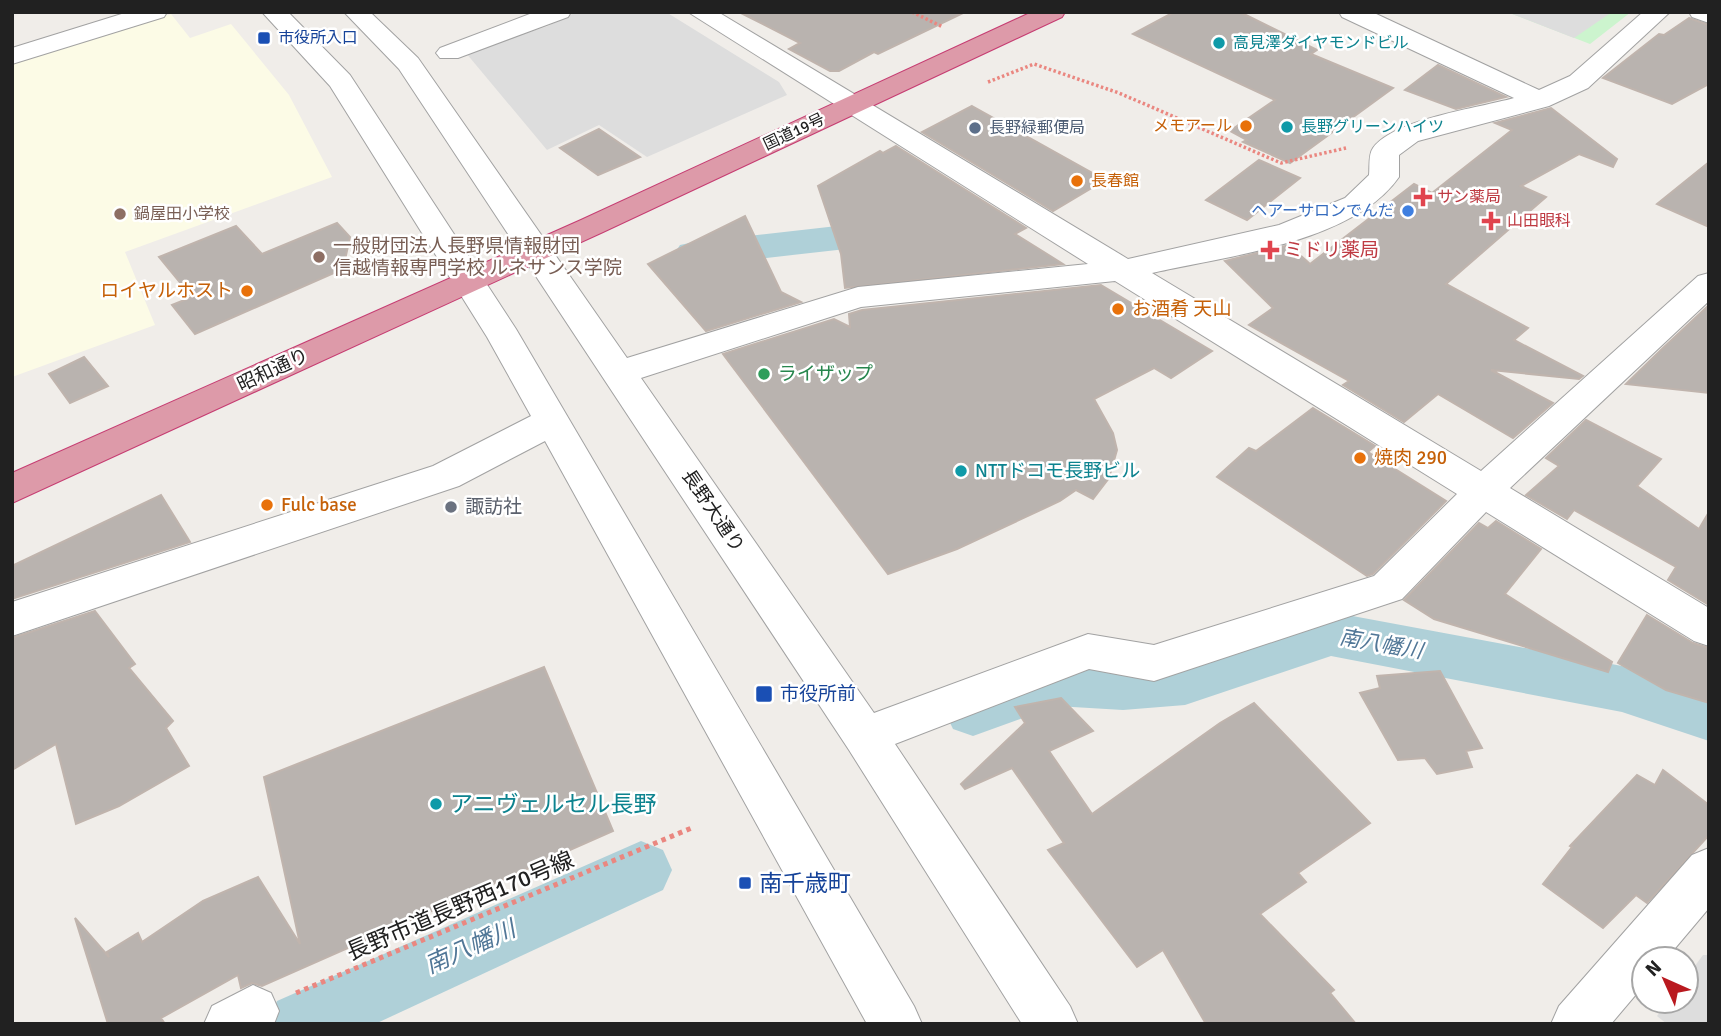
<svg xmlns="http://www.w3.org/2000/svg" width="1721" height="1036" font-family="Signika,'Noto Sans JP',sans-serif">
<rect width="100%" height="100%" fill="#f0ede9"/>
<!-- education -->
<path fill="#fcfbe6" d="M171,14L190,38L231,24L289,95L332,177L125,252L155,325L12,377V60L52,52Z"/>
<!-- park -->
<path fill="#ccf4ce" d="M1507,12H1631L1590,44Z"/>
<!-- parking -->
<g fill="#ddd">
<path d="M576,12H666L779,82L787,95L647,157L599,125L547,150L466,53L548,26Z"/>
<path d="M1507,12H1612L1574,38Z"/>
<path d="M1703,955H1709V1024H1667L1657,1016L1669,1001H1686V978Z"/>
</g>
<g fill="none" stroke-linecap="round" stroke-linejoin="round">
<!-- canal -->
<g fill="#afd0d8" fill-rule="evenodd">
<path d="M846,225L904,226L918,230L924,238L918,246L904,250L846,249L694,266L680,263L674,254L680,245L694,242Z"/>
<path d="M1331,612L1622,666L1709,693V741L1622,712L1331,656L1185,705L1123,710L1056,706L973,736L953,729L945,712L953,695L1055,660L1123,664L1185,659Z"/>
<path d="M641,841L663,850L672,870L663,890L375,1024H267L277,1001Z"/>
</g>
</g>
<!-- building -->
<g fill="#b9b3af" stroke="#c0b4ad" stroke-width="2">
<path d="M739,12H965L878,54L874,52L839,71H830L789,49L800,43Z"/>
<path d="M1174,12H1240L1317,50L1311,54L1393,88L1290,163L1243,142L1247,140L1230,131L1275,100L1133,34Z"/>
<path d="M1689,18L1709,25V84L1672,104L1603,78L1659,34L1664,35Z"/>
<path d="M1438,65L1506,97L1456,109L1405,90Z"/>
<path d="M972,106L1105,180L1053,211L922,132Z"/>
<path d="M1551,108L1617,159L1613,167L1579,154L1521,186L1546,197L1446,284L1528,328L1514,340L1583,376L1579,379L1491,370L1553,403L1513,438L1438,394L1404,422L1343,385L1349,381L1249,325L1273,308L1225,261L1289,245L1310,264L1414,184L1432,193L1512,130L1495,123Z"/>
<path d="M599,129L640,157L598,175L560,148Z"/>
<path d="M896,146L1026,228L1015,234L1063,264L845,288L841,254L818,186L880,151L883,153Z"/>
<path d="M1259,160L1300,178L1247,220L1206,200Z"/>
<path d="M1709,162V227L1657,204Z"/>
<path d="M745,216L781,292L801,302L706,331L648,264Z"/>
<path d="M337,223L350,237L343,269L195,334L172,305L192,297L159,257L236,226L262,254Z"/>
<path d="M1101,285L1212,351L1171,378L1154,368L1094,399L1113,433L1117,450L1109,478L1093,499L1076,490L1060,501L957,549L888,574L723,354L834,319L850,327L849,314L862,310Z"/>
<path d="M1709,305V393L1626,384L1662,349Z"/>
<path d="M84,357L108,386L70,403L49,374Z"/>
<path d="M1313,408L1375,446L1368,452L1446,501L1373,574L1367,576L1217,477L1249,448L1256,451Z"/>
<path d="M1586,420L1661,459L1637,486L1699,529L1709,512V605L1668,580L1676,567L1574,510L1567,519L1526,495L1559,466L1546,458Z"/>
<path d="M161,495L190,542L12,599V566Z"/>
<path d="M1496,521L1541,549L1505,594L1612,662L1608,672L1434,619L1404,600L1479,523L1488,528Z"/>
<path d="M95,611L135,664L129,668L173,721L166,728L189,766L119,806L76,824L56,744L12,770V638Z"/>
<path d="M1647,615L1693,643L1709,648V703L1666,690L1618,663Z"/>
<path d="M544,667L613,831L262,986L252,983L241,988L238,975L161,1018L165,1024H108L75,918L109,957L107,952L138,933L142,942L203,901L258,877L300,944L264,777Z"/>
<path d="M1440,671L1482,748L1466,751L1472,767L1437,774L1425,758L1398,760L1360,693L1380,688L1377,676Z"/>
<path d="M1061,698L1093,731L1049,751L1092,814L1220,723L1254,703L1370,823L1298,873L1306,882L1260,914L1334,990L1330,993L1356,1024H1206L1163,950L1137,967L1048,850L1064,843L1012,768L965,789L961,784L1025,723L1015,707Z"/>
<path d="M1663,770L1709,805V835L1647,903L1636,895L1603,928L1543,884L1572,847L1570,846L1637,775L1655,785Z"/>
</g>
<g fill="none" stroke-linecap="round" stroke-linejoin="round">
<!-- minor casing -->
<g stroke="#a2a2a2" stroke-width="2">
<g id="minor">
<path d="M128,12H167L164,17L12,64V48Z"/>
<path d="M262,12H288L350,75L516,329L914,1006L922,1024H867L545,441L459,486L12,636V602L433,466L531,416L487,337L330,86Z"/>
<path d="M344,12H370L418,58L627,358L858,287L1088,264L688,12H718L1128,259L1279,225L1345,198L1369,175C1370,167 1368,155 1373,148C1394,119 1479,108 1514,98L1342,17L1339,12H1372L1539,90L1570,76L1643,12H1670L1588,88L1549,106L1418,141L1399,155V177C1353,243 1226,256 1152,273L1481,471L1698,276L1709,273V301L1510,488L1709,608V646L1694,641L1486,512L1402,599L1154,681L1089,669L895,744L1070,1006L1078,1024H1022L849,750L399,69ZM1115,281L1457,494L1374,576L1154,645L1088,634L874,713L641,378L861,307Z"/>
<path d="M535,12H571L568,17L458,58H440L436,53L440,48Z"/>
<path d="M1689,12H1709V23L1692,17Z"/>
<path d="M1709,848V908L1666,959H1644V985L1611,1024H1551L1559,1006L1692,855Z"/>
<path d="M253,985L271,993L279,1011L274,1024H204L212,1006Z"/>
</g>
</g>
<!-- highway casing -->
<g stroke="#c63d72" stroke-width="2">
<path id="highway" d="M1032,12H1065L1062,17L603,232L12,503V473L581,220Z"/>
</g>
<!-- path-far1 -->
<g stroke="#ea8780" stroke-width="3.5" stroke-dasharray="2.5 2.5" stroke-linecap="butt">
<path d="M912,12L943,27"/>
<path d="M988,82L1034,64L1119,93L1281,163L1346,148"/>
</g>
<!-- path -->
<path stroke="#ea8780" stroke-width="5" stroke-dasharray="4.5 4.5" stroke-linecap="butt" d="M296,993L694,827"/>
<!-- minor -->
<use href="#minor" fill="#fff" fill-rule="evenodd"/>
<!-- highway -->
<use href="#highway" fill="#dd9aa9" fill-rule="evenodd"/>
</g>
<!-- markers -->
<g fill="#1a4fb4" stroke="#fff" stroke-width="2.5">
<rect x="257" y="31" width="14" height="14" rx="3.5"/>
<rect x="755" y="685" width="18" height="18" rx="3.5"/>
<rect x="738" y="876" width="14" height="14" rx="3.5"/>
</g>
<g fill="#0f9aa8" stroke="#fff" stroke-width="2.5">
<circle cx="1219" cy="43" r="7"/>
<circle cx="1287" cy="127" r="7"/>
<circle cx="961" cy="471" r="7"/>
<circle cx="436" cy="804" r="7"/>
</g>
<g fill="#e8710a" stroke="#fff" stroke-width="2.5">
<circle cx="1246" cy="126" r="7"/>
<circle cx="1077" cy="181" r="7"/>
<circle cx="247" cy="291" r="7"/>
<circle cx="1118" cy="309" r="7"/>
<circle cx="1360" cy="458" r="7"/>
<circle cx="267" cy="505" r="7"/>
</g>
<circle fill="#5c6f8a" stroke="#fff" stroke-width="2.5" cx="975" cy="128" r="7"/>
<g fill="#e0444e" stroke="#fff" stroke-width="2.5">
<path d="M1419.5 186.5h7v7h7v7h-7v7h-7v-7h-7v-7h7z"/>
<path d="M1487.5 210.5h7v7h7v7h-7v7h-7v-7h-7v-7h7z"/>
<path d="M1266.5 239.5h7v7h7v7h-7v7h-7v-7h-7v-7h7z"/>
</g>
<circle fill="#3f7fe0" stroke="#fff" stroke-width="2.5" cx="1408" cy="211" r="7"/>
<g fill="#8d6e63" stroke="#fff" stroke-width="2.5">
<circle cx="120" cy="214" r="7"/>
<circle cx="319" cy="257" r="7"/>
</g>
<circle fill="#2e9e5b" stroke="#fff" stroke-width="2.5" cx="764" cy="374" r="7"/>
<circle fill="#6b7280" stroke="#fff" stroke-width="2.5" cx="451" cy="507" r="7"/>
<g text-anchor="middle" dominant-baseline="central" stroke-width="5" stroke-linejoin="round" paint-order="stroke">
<!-- far-transit labels -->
<g font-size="16" fill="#164399" stroke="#fff" text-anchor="start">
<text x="278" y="38">市役所入口</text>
</g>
<!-- far-culture labels -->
<g font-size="16" fill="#0d838f" stroke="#fff" text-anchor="start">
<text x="1233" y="43">高見澤ダイヤモンドビル</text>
<text x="1301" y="127">長野グリーンハイツ</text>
</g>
<!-- far-food labels -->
<g font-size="16" fill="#c56008" stroke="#fff" text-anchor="end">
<text x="1232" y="126">メモアール</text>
<text x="1091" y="181" text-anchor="start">長春館</text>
</g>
<!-- far-service labels -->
<g font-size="16" fill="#4e5e75" stroke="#fff" text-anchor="start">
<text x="989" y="128">長野緑郵便局</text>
</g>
<!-- far-street labels -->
<g font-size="16" fill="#212121" stroke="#fff">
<text transform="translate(794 132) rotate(-25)">国道19号</text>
</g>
<!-- far-health labels -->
<g font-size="16" fill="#be3a42" stroke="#fff" text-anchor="start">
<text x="1437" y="197">サン薬局</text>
<text x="1507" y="221">山田眼科</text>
</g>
<!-- far-shop labels -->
<g font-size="16" fill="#366cbe" stroke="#fff" text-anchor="end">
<text x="1394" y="211">ヘアーサロンでんだ</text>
</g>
<!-- far-education labels -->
<g font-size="16" fill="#785e54" stroke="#fff" text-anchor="start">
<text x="134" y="214">鍋屋田小学校</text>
</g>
<!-- education labels -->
<g font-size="19" fill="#785e54" stroke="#fff" text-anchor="start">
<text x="333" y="246">一般財団法人長野県情報財団<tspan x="333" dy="22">信越情報専門学校 ルネサンス学院</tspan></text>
</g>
<!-- health labels -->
<g font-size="19" fill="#be3a42" stroke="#fff" text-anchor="start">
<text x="1284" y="250">ミドリ薬局</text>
</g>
<!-- food labels -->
<g font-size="19" fill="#c56008" stroke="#fff" text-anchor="start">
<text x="233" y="291" text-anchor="end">ロイヤルホスト</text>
<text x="1132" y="309">お酒肴 天山</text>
<text x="1374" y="458">焼肉 290</text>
<text x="281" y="505">Fulc base</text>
</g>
<!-- street labels -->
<g font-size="19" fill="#212121" stroke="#fff">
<text transform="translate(273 370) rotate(-25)">昭和通り</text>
<text transform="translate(713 511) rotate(56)">長野大通り</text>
</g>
<!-- leisure labels -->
<g font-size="19" fill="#27864d" stroke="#fff" text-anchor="start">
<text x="778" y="374">ライザップ</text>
</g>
<!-- culture labels -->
<g font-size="19" fill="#0d838f" stroke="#fff" text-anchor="start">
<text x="975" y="471">NTTドコモ長野ビル</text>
</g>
<!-- worship labels -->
<g font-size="19" fill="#5b616d" stroke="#fff" text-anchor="start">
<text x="465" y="507">諏訪社</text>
</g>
<!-- transit labels -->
<g font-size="19" fill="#164399" stroke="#fff" text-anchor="start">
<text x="780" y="694">市役所前</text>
</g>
<!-- water labels -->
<g font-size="21" font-style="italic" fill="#517797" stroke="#fff">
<text transform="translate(1381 644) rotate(10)">南八幡川</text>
</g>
<!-- near-culture labels -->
<g font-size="23" fill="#0d838f" stroke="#fff" text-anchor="start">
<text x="450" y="804">アニヴェルセル長野</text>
</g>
<!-- near-transit labels -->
<g font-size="23" fill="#164399" stroke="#fff" text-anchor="start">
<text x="759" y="883">南千歳町</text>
</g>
<!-- near-street labels -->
<g font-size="23" fill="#212121" stroke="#fff">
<text transform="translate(460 906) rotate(-23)">長野市道長野西170号線</text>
</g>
<!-- near-water labels -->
<g font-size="24" font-style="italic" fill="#517797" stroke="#fff">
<text transform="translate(470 947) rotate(-24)">南八幡川</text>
</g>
</g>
<!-- border -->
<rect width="1721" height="1036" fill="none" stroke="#212121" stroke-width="28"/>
<!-- north arrow -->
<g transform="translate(1665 980) rotate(315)"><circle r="33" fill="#ffffff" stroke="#a6a6a6" stroke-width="2"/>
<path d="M0-5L12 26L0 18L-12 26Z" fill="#b9191f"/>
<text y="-10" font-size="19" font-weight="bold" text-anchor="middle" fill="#212121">N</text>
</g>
</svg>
